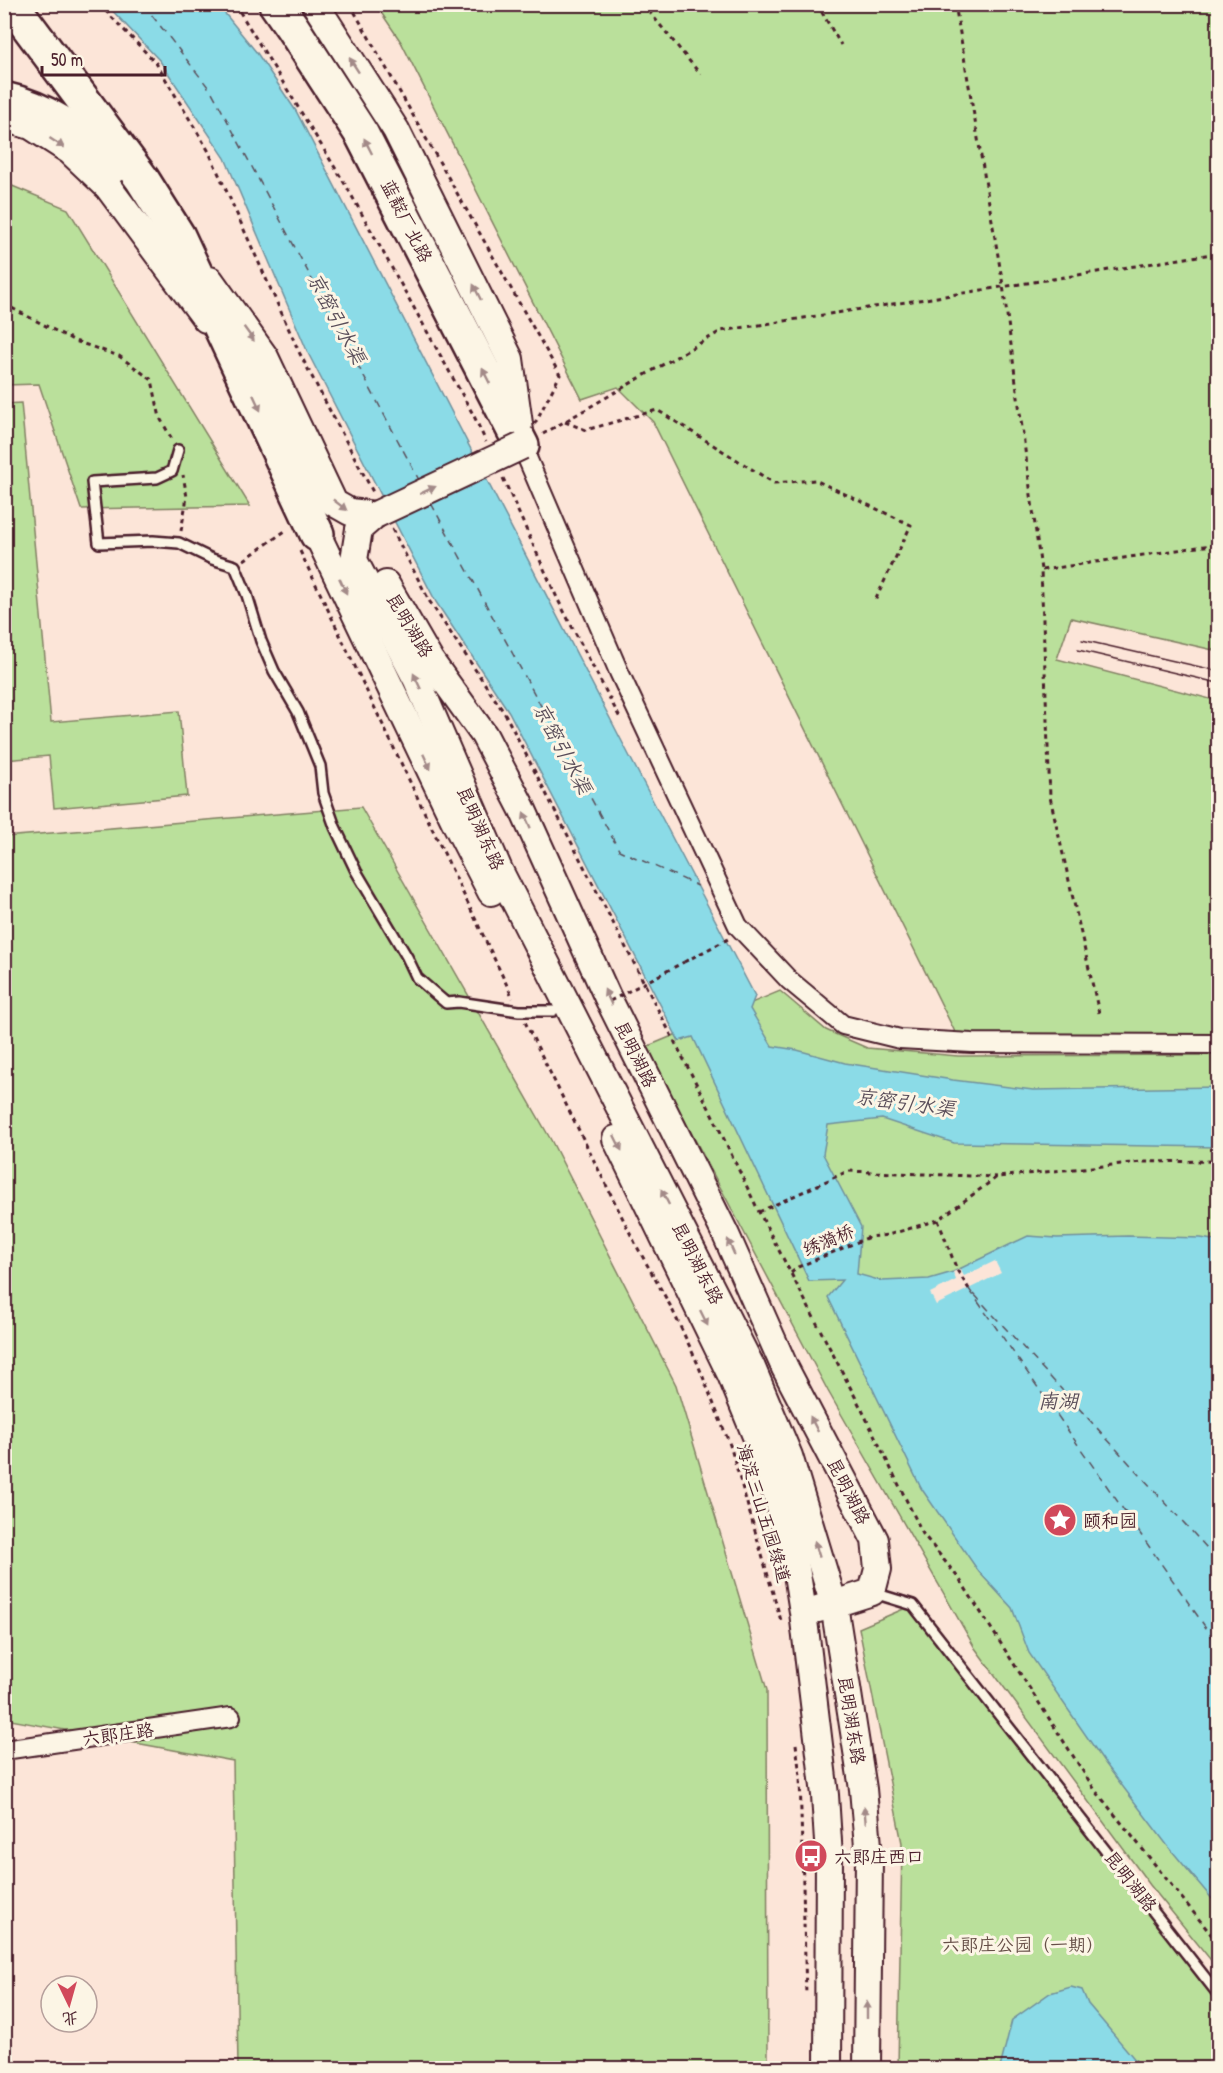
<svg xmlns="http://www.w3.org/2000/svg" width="1223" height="2073" font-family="'Patrick Hand','LXGW WenKai TC',sans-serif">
<rect width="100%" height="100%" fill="#fce5d8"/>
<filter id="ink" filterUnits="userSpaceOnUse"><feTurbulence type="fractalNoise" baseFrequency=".0167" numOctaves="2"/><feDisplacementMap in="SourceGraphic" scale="12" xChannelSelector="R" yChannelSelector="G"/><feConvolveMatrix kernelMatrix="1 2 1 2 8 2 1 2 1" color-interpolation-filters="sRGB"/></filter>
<g filter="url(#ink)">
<!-- green -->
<g fill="#bae09b" stroke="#828063" stroke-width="1.5">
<path d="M376,5H1218V651L1071,618L1057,659L1218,701V1039L957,1036L653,422L618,387L582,399L401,42Z"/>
<path d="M5,183L68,209L250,506L81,509L39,384L5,385Z"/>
<path d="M21,403L51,722L179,711L187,796L54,808L49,756L5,760L4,404Z"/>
<path d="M361,807L551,1140L676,1385L767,1690L768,2068H238L233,1761L5,1719L4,837Z"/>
<path d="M780,991L826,1030L867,1048L958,1056L1218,1055V1969L1150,1885L975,1648L828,1391L646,1047Z"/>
<path d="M913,1605L1218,1994V2068H898L902,1843L859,1628Z"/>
</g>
<!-- water -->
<g fill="#8bdbe7" stroke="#71909c" stroke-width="1.5">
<path d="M107,5H218L257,53L296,111L630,757L755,996L750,1009L772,1046L797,1050L845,1063L953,1080L1033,1090L1218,1087V1147L954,1143L882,1119L828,1125L823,1154L861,1227L857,1274L882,1281L929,1279L953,1272L1028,1236L1057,1238L1128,1236L1201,1238L1218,1241V1906L1167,1845L1105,1763L1029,1653L1012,1608L979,1572L921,1488L828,1297L842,1280L809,1281L693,1037L679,1041L509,712L436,602L308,353L225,158L160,61Z"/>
<path d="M1071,1987L1082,1990L1088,2004L1137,2062L1146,2068H1000L1012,2020L1050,1993Z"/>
</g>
<!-- pier -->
<path fill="#fce5d8" d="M995,1261L1001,1273L936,1305L930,1293L956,1280L953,1272L960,1269L964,1276Z"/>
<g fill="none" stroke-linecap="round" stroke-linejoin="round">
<!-- ferry -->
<g stroke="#5a4e5a" stroke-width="1.5" stroke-dasharray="8 6" stroke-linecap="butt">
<path d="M143,4L212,92L419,480"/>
<path d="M431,503L619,850L698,886"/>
<path d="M969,1289L1218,1645"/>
<path d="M974,1294L1218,1560"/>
</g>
<!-- lane casing -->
<g stroke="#4a1f2b" stroke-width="14">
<g id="lane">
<path d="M178,450L172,471L157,478L92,482L99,543L153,541L179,543L212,559L235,566L247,595L261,641L274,671L298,712L320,766L323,793L335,827L356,871L407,957L417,978L446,1003L459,1002L519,1011H553"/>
<path d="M874,1593L913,1605L1218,1994"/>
</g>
</g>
<!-- street casing -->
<g stroke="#4a1f2b" stroke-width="22">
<g id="street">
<path d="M522,446L619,672L738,926L789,980L843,1025L900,1039L972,1043L1218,1044"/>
<path d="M4,1750L231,1717"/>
</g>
</g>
<!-- secondary casing -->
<g stroke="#4a1f2b" stroke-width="30">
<g id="secondary">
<path d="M315,4L396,130L510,359L520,431"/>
<path d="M4,118L31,126L70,151L108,187L206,319"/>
<path d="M210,280L265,357L334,503L350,512L375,515"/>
<path d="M375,515L359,529L354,560L417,680L499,870L752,1368L789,1456L834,1605L863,1789L869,1857L867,2068"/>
<path d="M317,534L455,822L491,892"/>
<path d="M386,584L430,660L484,735L522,808L607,996L726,1235L785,1368L875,1540L878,1569L872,1592L818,1609"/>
<path d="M616,1139L731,1375L767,1463L794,1555L803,1612L825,1795L829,1857L828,2068"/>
</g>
</g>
<!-- highway casing -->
<g stroke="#4a1f2b" stroke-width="38">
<g id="highway">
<path d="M8,4L22,18L142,179L178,236L317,534"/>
<path d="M276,4L292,27L362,135L522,446"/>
<path d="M4,99C48,109 83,134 113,166"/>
</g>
</g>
<!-- path -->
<g stroke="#4a1f2b" stroke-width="3" stroke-dasharray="4.5 4.5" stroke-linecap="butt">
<path d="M99,4L156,63L208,150L300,354L374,494"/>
<path d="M235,4L348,189L474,416L486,442"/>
<path d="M643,4L700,74"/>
<path d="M817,4L841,45"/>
<path d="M955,4L1003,285L1041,570L1050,797L1099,1013"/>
<path d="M4,304L75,341L119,356L152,380L160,418L173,441"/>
<path d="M565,422L586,430L657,410L774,483L815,480L911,525L874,603"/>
<path d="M543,434L721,331L1218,253"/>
<path d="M503,478L558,600L620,718"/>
<path d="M392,529L430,602L505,714L711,1112L759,1212L863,1412L923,1534L960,1580L1095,1790L1218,1943"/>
<path d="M181,531L187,497L183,475"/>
<path d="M300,551L513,998"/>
<path d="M244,560L285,531"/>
<path d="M1042,570L1218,544"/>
<path d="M684,962L728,939"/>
<path d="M525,1022L636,1245L671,1307L697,1362L730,1445L782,1624"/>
<path d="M759,1212L848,1171L997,1177"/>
<path d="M938,1220L957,1270L969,1289"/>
<path d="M791,1273L798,1267L869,1237L888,1235L938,1220L997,1177L1141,1162L1218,1161"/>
<path d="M796,1744L800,1776L806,1995"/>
</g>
<!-- lane -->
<use href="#lane" stroke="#fcf5e5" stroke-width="9"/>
<!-- street -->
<use href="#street" stroke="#fcf5e5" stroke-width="18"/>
<!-- secondary -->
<use href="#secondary" stroke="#fcf5e5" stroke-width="26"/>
<!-- highway -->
<use href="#highway" stroke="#fcf5e5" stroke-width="33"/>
<!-- tram -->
<g stroke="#4a1f2b" stroke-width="1.5">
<path d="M1082,640L1218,671"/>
<path d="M1078,650L1218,683"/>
</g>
<!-- secondary-bridge casing -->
<g stroke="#4a1f2b" stroke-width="30" stroke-linecap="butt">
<path id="secondary-bridge" d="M375,515L522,446"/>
</g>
<!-- path-bridge -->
<g stroke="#4a1f2b" stroke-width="3" stroke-dasharray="4.5 4.5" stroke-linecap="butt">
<path d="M350,4L560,375L532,429"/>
<path d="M610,1001L684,962"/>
</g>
<!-- secondary-bridge -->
<use href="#secondary-bridge" stroke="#fcf5e5" stroke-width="26"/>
</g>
<!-- one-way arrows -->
<defs><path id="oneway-solid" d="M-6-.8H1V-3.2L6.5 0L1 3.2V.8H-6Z" transform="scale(1.5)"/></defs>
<g fill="#a38a88">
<use href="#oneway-solid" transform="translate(354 65) rotate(-123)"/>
<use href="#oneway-solid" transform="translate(57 143) rotate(33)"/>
<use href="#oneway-solid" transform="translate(368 146) rotate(-117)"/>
<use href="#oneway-solid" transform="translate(477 292) rotate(-116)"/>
<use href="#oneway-solid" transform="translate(249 334) rotate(54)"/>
<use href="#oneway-solid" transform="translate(486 376) rotate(-117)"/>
<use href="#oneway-solid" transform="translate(257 403) rotate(65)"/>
<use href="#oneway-solid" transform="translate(428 490) rotate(-25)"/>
<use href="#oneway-solid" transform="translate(340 505) rotate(38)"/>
<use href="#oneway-solid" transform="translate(343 586) rotate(65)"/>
<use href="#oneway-solid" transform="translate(417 681) rotate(-115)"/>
<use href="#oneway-solid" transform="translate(427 762) rotate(65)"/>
<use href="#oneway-solid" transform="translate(527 820) rotate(-114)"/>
<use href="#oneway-solid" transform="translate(608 997) rotate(-115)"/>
<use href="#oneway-solid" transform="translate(618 1143) rotate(64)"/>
<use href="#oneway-solid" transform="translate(665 1197) rotate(-117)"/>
<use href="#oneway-solid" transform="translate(731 1247) rotate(-114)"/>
<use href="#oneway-solid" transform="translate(704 1318) rotate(64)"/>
<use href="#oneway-solid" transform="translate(814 1424) rotate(-117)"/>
<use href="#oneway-solid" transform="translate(817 1549) rotate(-107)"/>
<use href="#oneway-solid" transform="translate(865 1815) rotate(-95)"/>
<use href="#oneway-solid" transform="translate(867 2010) rotate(-90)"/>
</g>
</g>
<!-- icons -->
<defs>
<g id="sight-disc" transform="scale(1.725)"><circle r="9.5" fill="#d1495b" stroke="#fcf5e5"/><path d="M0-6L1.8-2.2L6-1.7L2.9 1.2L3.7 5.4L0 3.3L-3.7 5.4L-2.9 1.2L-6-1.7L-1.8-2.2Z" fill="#fff"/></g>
<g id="bus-disc" transform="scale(1.725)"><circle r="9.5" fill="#d1495b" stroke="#fcf5e5"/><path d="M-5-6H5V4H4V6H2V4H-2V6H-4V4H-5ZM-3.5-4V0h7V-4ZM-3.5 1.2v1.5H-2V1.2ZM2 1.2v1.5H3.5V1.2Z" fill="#fff"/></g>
</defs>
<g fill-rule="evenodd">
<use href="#sight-disc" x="1060" y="1520"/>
<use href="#bus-disc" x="811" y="1856"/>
</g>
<g text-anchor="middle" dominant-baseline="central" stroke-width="6" stroke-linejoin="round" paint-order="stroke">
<!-- street labels -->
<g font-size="18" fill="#4a1f2b" stroke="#fcf5e5">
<text transform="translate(407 221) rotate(63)">蓝靛厂北路</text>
<text transform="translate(410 625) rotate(59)">昆明湖路</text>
<text transform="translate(481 828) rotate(66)">昆明湖东路</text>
<text transform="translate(636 1054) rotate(64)">昆明湖路</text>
<text transform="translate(828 1240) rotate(-23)">绣漪桥</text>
<text transform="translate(698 1263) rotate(63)">昆明湖东路</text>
<text transform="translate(849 1491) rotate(63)">昆明湖路</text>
<text transform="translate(764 1513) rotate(73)">海淀三山五园绿道</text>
<text transform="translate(852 1720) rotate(81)">昆明湖东路</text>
<text transform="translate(118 1734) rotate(-8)">六郎庄路</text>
<text transform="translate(1131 1881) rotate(52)">昆明湖路</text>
</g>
<!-- poi labels -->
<g font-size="18" fill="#4a1f2b" stroke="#fcf5e5" text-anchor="start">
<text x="1083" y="1520">颐和园</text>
<text x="834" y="1856">六郎庄西口</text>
</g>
<!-- park labels -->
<g font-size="18" fill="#664f47" stroke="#fcf5e5">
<text x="1023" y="1944">六郎庄公园（一期）</text>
</g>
<!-- water labels -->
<g font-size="20" font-style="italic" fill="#5a4e5a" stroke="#fcf5e5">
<text transform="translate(337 318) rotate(62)">京密引水渠</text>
<text transform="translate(563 748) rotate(62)">京密引水渠</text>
<text transform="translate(905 1102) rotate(8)">京密引水渠</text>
<text x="1058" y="1400">南湖</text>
</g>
</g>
<!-- margin -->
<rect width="1223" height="2073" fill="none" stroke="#fcf5e5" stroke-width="24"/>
<rect x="12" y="12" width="1199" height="2049" fill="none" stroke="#4a1f2b" stroke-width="2" filter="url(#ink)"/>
<!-- north arrow -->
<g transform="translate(69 2004) rotate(175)"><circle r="28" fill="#fcf5e5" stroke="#b59f9b" stroke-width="1.5"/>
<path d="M0-4.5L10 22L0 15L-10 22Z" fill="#d1495b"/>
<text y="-9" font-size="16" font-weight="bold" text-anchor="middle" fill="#4a1f2b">北</text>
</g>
<!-- scale -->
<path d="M42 66v9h123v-9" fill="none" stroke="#4a1f2b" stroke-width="3"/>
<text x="51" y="66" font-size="18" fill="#4a1f2b" stroke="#fcf5e5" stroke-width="4.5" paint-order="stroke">50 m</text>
</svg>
